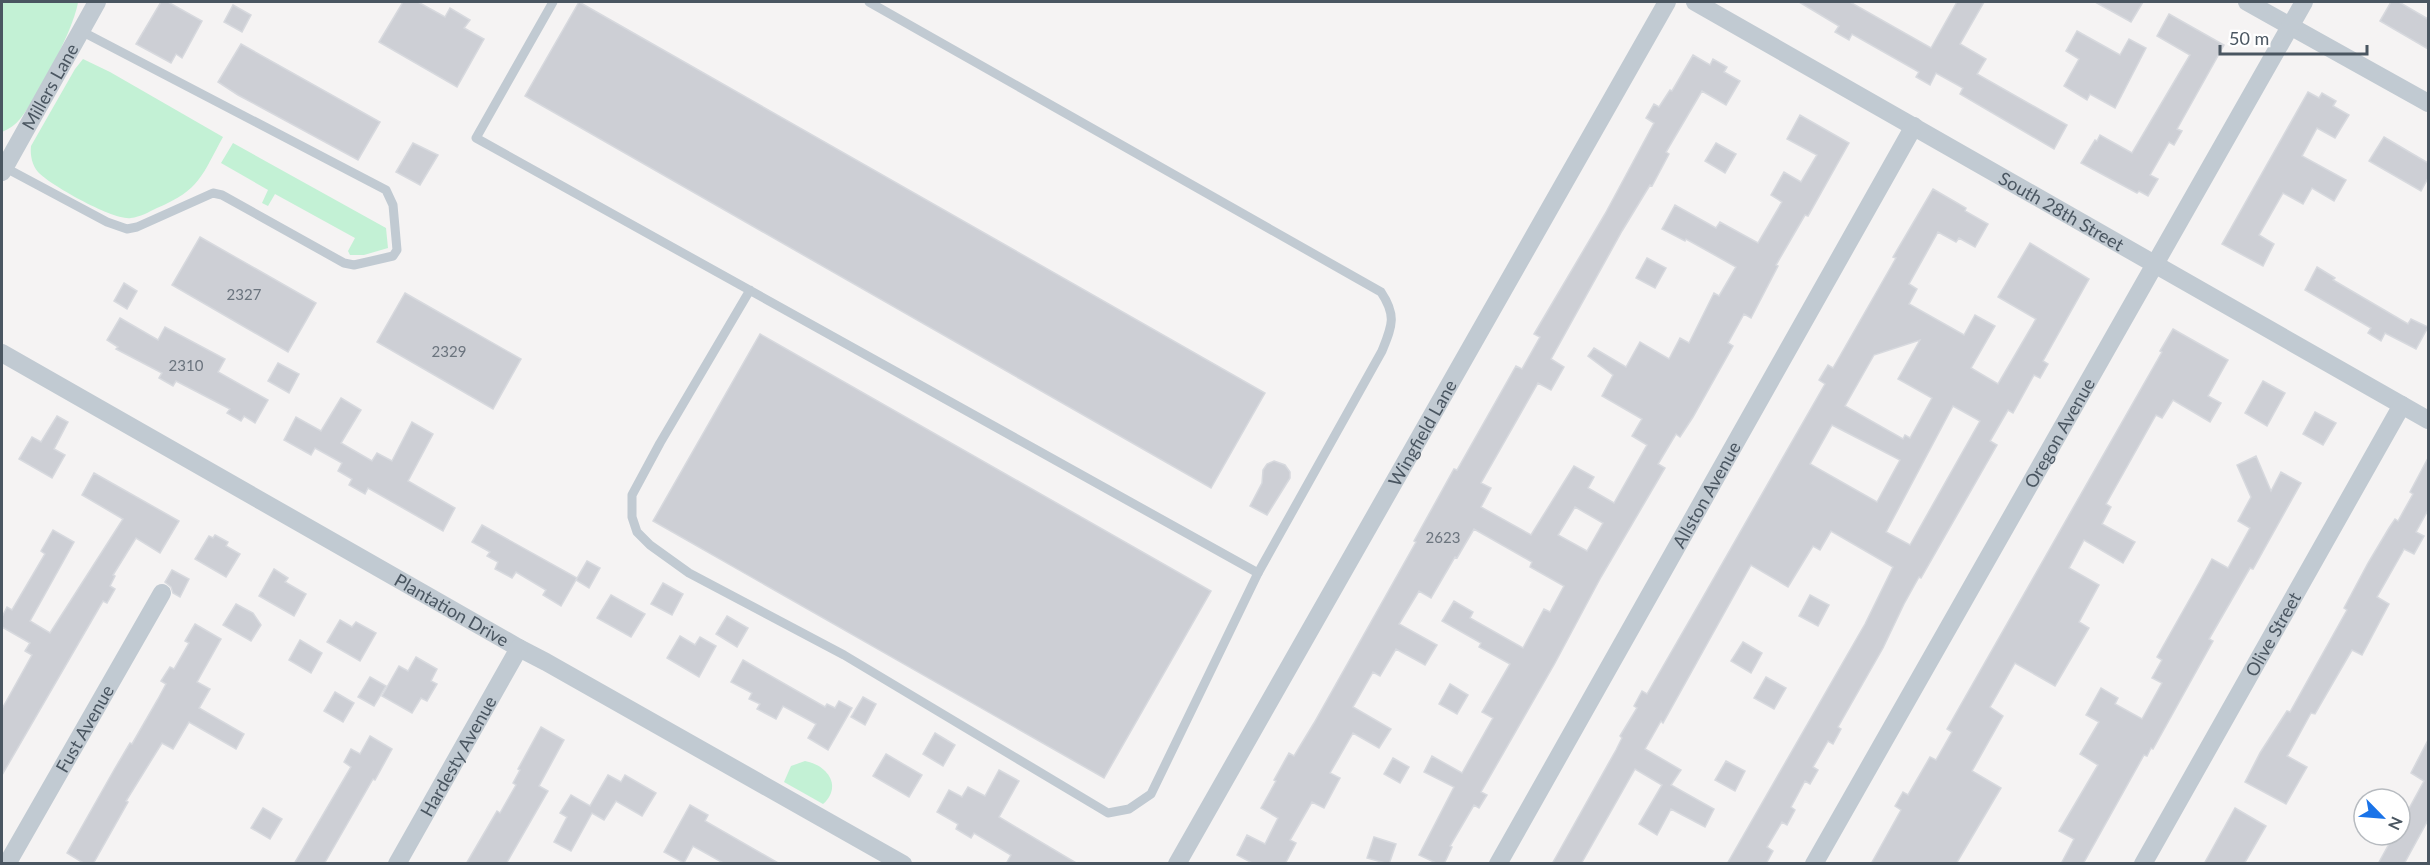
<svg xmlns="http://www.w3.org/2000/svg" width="2430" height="865" font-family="Lato,sans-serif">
<rect width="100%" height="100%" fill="#f5f3f3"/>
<!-- green -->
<g fill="#c3f1d5">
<path d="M2,2H78C74,29 38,96 20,119C15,125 9,129 2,132Z"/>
<path d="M83,59L110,72L223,137C202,175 200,190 157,208C149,212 140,217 131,218C114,221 50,185 38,172C32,165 30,155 31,146L75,69Z"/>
<path d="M233,143L386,228L388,248L364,255H350L348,251L355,238L275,194L268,206L262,203L268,190L221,163Z"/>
<path d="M805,761C827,765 843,786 823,804L784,782L791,766Z"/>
</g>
<!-- building -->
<g fill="#cdcfd5" stroke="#d7d9de" stroke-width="1.5" fill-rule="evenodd">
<path d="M161,2H168L202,21L182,58L176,54L171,63L136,44Z"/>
<path d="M403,2H418L445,17L450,8L470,20L464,28L484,39L457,87L379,42Z"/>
<path d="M579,2L1265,393L1211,488L525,96Z"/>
<path d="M1799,2H1850L1931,48L1957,2H1984L1960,44L1986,59L1977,74L2067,125L2054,149L1960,94L1963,88L1936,73L1930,85L1916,77L1919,72L1852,34L1849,40L1835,32L1839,26Z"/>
<path d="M2095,2H2143L2131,22Z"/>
<path d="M2391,2H2399L2428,19V49L2380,21Z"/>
<path d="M233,5L251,15L242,32L224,22Z"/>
<path d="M2169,14L2224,45L2177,129L2182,131L2174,145L2169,142L2150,175L2158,179L2148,196L2139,191L2137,193L2081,163L2095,140L2097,141L2100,135L2132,153L2190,55L2157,36Z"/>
<path d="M2077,31L2120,55L2129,39L2146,48L2115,108L2090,94L2087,100L2064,86L2079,59L2066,51Z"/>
<path d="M241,44L380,122L358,160L238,95L218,82Z"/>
<path d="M1693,55L1710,65L1713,59L1727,67L1724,72L1740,81L1726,105L1702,91L1666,152L1669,154L1652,186L1650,185L1622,231L1551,359L1564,367L1551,390L1538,383L1481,483L1491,488L1481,507L1531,535L1574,466L1594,477L1588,488L1614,503L1647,445L1632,436L1642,419L1602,396L1613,375L1588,356L1594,348L1626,367L1640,342L1669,359L1680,338L1689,343L1714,293L1719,296L1736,267L1686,239L1685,241L1662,229L1675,205L1716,228L1720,222L1758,243L1782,202L1771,195L1784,172L1801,182L1817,155L1787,139L1800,115L1849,143L1808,216L1805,215L1776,265L1778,266L1751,318L1744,314L1728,343L1733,346L1693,417L1680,437L1676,434L1658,464L1665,468L1601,577L1555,663L1481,792L1487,795L1479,808L1474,805L1450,846L1452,847L1444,864H1438L1419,855L1454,787L1424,772L1432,756L1462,773L1493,718L1482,712L1510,664L1479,647L1481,643L1442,621L1454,601L1473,612L1470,618L1523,648L1544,609L1550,612L1564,586L1530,567L1532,562L1474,529L1457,558L1455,557L1431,598L1419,591L1399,624L1437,645L1425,665L1396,649L1380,676L1373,672L1353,707L1391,729L1379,748L1353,733L1330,773L1340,778L1324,808L1312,802L1290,840L1296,843L1285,864H1254L1237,855L1247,835L1265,844L1278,818L1261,808L1276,781L1274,780L1289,753L1294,756L1314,723L1416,542L1414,541L1454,469L1457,470L1516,366L1522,369L1540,337L1534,334L1605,214L1654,123L1646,118L1654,104L1659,107L1670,90L1672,91ZM1575,507L1603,523L1587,551L1558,535Z"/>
<path d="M2308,92L2319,98L2322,93L2336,101L2333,106L2349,115L2335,138L2317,128L2302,156L2346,180L2334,201L2312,188L2303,204L2283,193L2259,235L2274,244L2263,266L2222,244Z"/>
<path d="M2384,137L2428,163V178L2421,191L2369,161Z"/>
<path d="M413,143L438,155L420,185L396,172Z"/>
<path d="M1716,143L1736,154L1725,173L1705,161Z"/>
<path d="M1933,189L1966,208L1965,211L1988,224L1975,247L1959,238L1956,242L1938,232L1909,284L1917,289L1909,304L1964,335L1975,315L1995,326L1971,368L1998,384L2036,319L1998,297L2030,243L2089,279L2043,361L2048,364L2040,378L2034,375L2013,413L2008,410L1990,441L1997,445L1921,578L1919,577L1904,604L1883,648L1838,727L1841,729L1833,744L1828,741L1813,767L1818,770L1810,784L1805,781L1791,807L1795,810L1787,825L1782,822L1767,847L1773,851L1766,864H1727L1865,624L1893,567L1831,531L1820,550L1813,546L1788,587L1751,565L1663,723L1661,721L1645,749L1681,770L1671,785L1714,809L1705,827L1671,809L1657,835L1639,824L1662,785L1635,769L1581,864H1552L1616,750L1622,738L1620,736L1637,708L1634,706L1642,691L1647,694L1703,597L1825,384L1819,380L1828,365L1833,368L1896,258L1893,257ZM1920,340L1898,379L1932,398L1910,438L1905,435L1903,439L1845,406L1874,355ZM1953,406L1980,421L1910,545L1886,532ZM1832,425L1900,460L1877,502L1810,464Z"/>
<path d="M200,237L316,303L288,352L172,285Z"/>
<path d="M1647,258L1666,268L1655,288L1636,278Z"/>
<path d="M2317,267L2335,278L2333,280L2408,324L2411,319L2428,327L2416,349L2385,333L2381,341L2368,333L2371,328L2305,290Z"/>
<path d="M124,283L137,291L127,309L114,301Z"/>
<path d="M405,293L521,359L493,409L377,342Z"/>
<path d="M120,318L158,340L165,327L225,359L218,372L268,400L255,423L244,416L241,421L227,413L230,409L176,381L173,386L159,378L162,373L116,349L118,347L107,340Z"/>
<path d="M2173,329L2228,360L2208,396L2221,403L2210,422L2173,400L2162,418L2156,415L2106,504L2111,507L2102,524L2135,542L2123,563L2084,540L2069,568L2099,585L2079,622L2089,628L2055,686L2015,663L1990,707L2003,716L1972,771L2001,788L1956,864H1871L1901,810L1895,806L1903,792L1908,795L1930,757L1936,760L1952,732L1947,729L2162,352L2160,351Z"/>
<path d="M760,334L1211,591L1104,778L653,521Z"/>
<path d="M278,363L299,374L289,393L268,381Z"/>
<path d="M2263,381L2285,393L2267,426L2245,413Z"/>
<path d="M341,398L361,410L341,443L372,461L377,453L392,461L412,422L433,434L408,481L455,508L443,531L368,488L365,494L349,485L352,479L338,471L342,463L315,448L311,455L284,440L296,417L321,431Z"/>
<path d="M2315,412L2336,423L2323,445L2303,434Z"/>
<path d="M57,416L68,422L54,449L65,455L52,478L19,459L32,437L41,442Z"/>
<path d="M2256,456L2271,491L2281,472L2301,483L2253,569L2250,568L2209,639L2213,641L2153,749L2151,748L2147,756L2144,755L2083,864H2061L2074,839L2059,831L2098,765L2080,754L2099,722L2086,715L2101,688L2118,698L2115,704L2142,719L2162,683L2152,678L2162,660L2157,657L2200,581L2212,559L2228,568L2250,528L2238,521L2251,497L2237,465Z"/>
<path d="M2428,458V510L2416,532L2424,536L2414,554L2404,549L2402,553L2377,597L2389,604L2362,655L2352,650L2315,714L2311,713L2289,753L2287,756L2307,767L2286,804L2245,782L2260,753L2287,711L2290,712L2347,610L2344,608L2368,563L2389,528L2395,519L2398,521L2413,494L2410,492Z"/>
<path d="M1274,461L1285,465L1290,472V478L1267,515L1250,506L1262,483L1263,470L1267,464Z"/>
<path d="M94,473L179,521L160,553L136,538L113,575L115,576L110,586L115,589L107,603L103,601L2,775V709L32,655L25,651L30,643L2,627V617L7,607L12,610L45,554L41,551L53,530L74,542L30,621L50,633L123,519L82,495Z"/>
<path d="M482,525L577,578L561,606L543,595L546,590L516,572L512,578L495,569L498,562L487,556L490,552L472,542Z"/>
<path d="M215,535L228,542L226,546L240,554L226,577L195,559L209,536L213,538Z"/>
<path d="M587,561L600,568L589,588L576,580Z"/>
<path d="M274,569L288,578L285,582L306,594L294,616L259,596Z"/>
<path d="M172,570L189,579L180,597L173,593L171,587L165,582Z"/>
<path d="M663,583L683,594L672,615L651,604Z"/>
<path d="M611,595L645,614L631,637L597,618Z"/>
<path d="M1810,595L1829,605L1818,626L1799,616Z"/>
<path d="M236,604L253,613L261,625L251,641L223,625Z"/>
<path d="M727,616L748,628L737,647L716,634Z"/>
<path d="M340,620L352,627L356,622L376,633L360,661L327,642Z"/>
<path d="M195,624L221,639L197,682L210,689L199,708L244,734L236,749L189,722L173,749L162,743L126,801L128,802L93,864H85L67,853L114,770L130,743L132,744L158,699L166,684L161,681L170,667L174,669L189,643L185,641Z"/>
<path d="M680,636L695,645L700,637L716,646L699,677L667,658Z"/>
<path d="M300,640L322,653L311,673L289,660Z"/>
<path d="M1743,642L1762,653L1751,673L1731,661Z"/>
<path d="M416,657L437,669L431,681L437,684L427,701L421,698L412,713L382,696L399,666L408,671Z"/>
<path d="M743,660L825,707L827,704L835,708L839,701L852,708L828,750L808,738L816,724L783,706L776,719L757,709L760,704L749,699L752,693L731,682Z"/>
<path d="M370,677L386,686L374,706L358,697Z"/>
<path d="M1766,677L1786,688L1774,709L1754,698Z"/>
<path d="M1450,684L1468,695L1457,714L1439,704Z"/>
<path d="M335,692L354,703L343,722L324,711Z"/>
<path d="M863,697L876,704L865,725L851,717Z"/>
<path d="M541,727L564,740L539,786L548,791L506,864H466L497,811L500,813L516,785L513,783L520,770L518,769Z"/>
<path d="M935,733L955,745L943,766L923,754Z"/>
<path d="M370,736L392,749L375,780L373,779L324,864H294L351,767L344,762L351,749L360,754Z"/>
<path d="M2428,740V820L2404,864H2378L2394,835H2400V825L2424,781L2411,773Z"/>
<path d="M886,754L922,775L909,797L873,776Z"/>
<path d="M1393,758L1409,767L1400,783L1384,774Z"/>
<path d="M1726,761L1745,771L1735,791L1715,780Z"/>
<path d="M999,770L1019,781L999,817L1078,864H1006L1011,855L974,833L971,838L956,829L958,824L937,812L949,790L962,797L968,787L985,796Z"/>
<path d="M608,775L621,782L625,775L656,793L642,816L616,801L604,820L592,813L571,851L554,842L567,817L560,813L571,795L590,806Z"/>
<path d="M690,805L708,815L705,821L780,864H725L693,846L684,863L664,852Z"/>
<path d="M263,808L282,819L270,839L251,828Z"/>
<path d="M2235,808L2266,826L2244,864H2204Z"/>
<path d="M1374,837L1396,844L1389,864L1367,858Z"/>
</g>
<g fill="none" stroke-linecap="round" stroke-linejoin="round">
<!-- service -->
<g stroke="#c1cad2" stroke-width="9">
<path d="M553,2L476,138L1258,573L1151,794L1129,809L1108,813L844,655L689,573L650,545L637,532L632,517V495L660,443L750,290"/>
<path d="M869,2L1381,292C1397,316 1392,326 1382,351L1258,573"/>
<path d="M4,167L107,222L127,229L137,227L213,193L222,195L344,263L354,265L393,256L397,250L393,205L386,190L81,31"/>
</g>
<!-- minor -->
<g stroke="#c1cad2" stroke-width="18">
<path id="s1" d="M1695,2L2428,420"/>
<path d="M2247,2L2428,103"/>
<path id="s2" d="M2,172L97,2"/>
<path id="s3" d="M2,353L519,648L546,662L903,864"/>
<path id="s4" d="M7,864L162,593"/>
<path id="s5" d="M397,864L519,648"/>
<path id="s6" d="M1177,864L1667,2"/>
<path id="s7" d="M1498,864L1914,126"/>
<path id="s8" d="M1814,864L2304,2"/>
<path id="s9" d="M2143,864L2402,405"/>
</g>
</g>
<g text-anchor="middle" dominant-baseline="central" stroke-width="4.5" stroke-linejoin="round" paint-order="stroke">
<!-- number labels -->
<g font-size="15" fill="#6b747e">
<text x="244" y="294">2327</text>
<text x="449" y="351">2329</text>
<text x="186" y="365">2310</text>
<text x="1443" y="537">2623</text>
</g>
<!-- street labels -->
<g font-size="18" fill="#4a5661" stroke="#fff">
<text stroke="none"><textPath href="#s2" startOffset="98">Millers Lane</textPath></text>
<text stroke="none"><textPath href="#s1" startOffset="422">South 28th Street</textPath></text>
<text stroke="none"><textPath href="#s6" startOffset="496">Wingfield Lane</textPath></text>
<text stroke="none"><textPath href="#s8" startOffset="496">Oregon Avenue</textPath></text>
<text stroke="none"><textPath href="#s7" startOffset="424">Allston Avenue</textPath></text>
<text stroke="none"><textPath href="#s3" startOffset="518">Plantation Drive</textPath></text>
<text stroke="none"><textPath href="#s9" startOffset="264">Olive Street</textPath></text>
<text stroke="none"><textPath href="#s4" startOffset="156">Fust Avenue</textPath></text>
<text stroke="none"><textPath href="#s5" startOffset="124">Hardesty Avenue</textPath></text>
</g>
</g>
<!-- border -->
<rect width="2430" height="865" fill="none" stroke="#4a5661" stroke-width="6"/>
<!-- north arrow -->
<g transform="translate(2382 817) rotate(115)"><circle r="28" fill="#ffffff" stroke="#b7bbc0" stroke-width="1.5"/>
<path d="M0-4.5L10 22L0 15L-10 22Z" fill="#1a73e8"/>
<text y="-9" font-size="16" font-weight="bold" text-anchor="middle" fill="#4a5661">N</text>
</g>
<!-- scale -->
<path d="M2220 45v9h147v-9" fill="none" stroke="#4a5661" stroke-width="3"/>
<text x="2229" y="45" font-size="18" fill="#4a5661" stroke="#ffffff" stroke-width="4.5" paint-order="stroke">50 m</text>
</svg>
